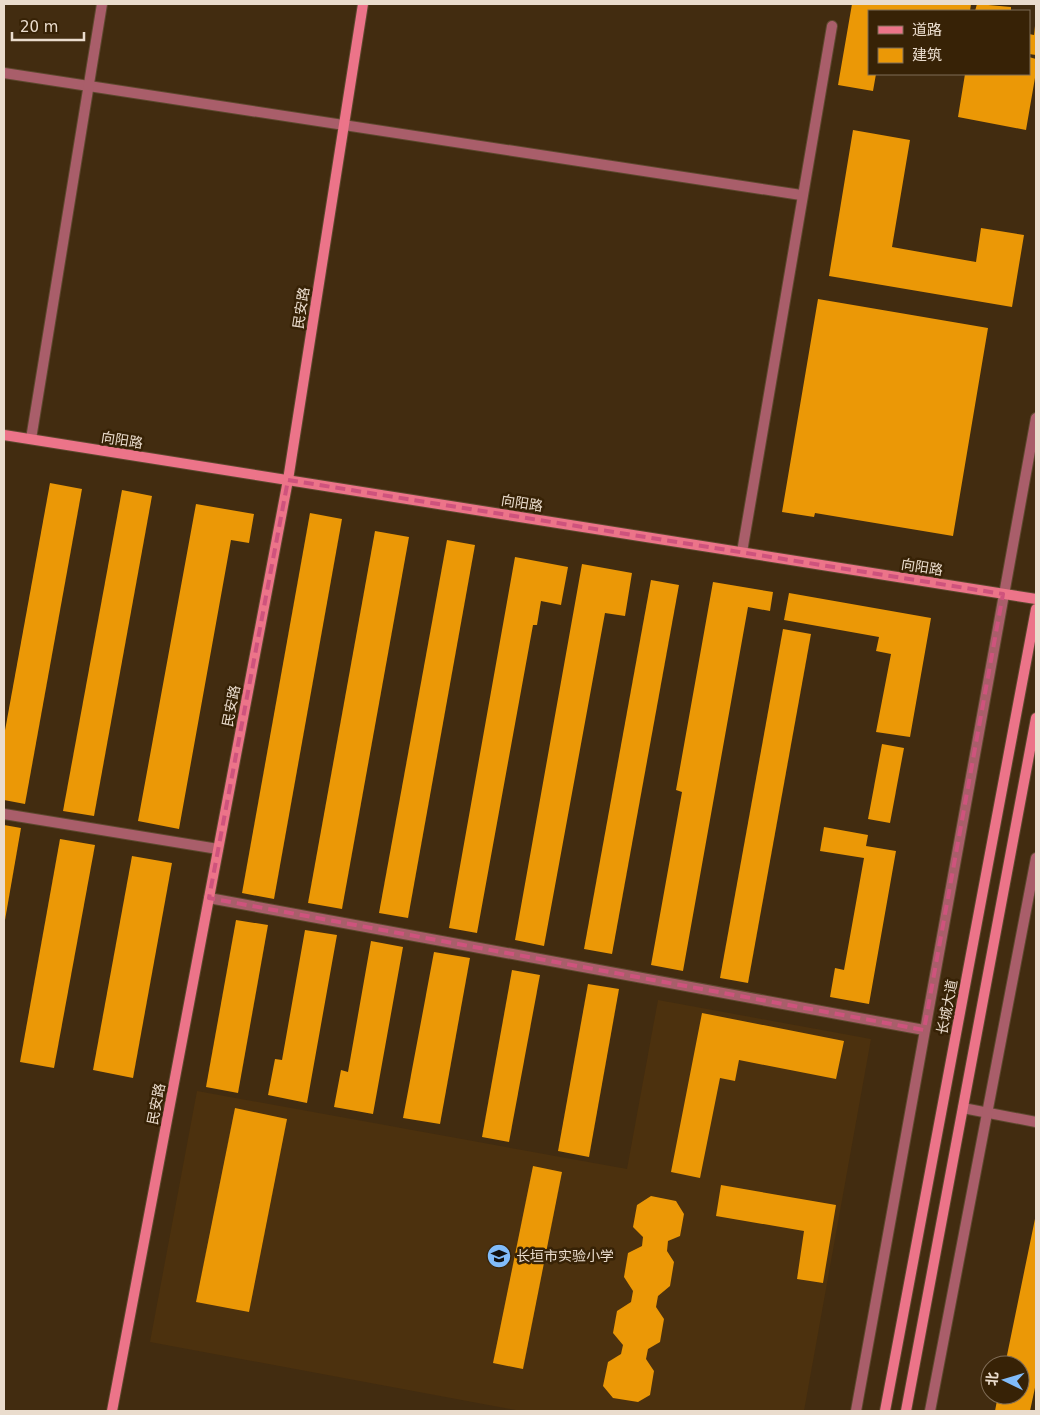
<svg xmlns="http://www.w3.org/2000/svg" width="1040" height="1415" font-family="'DejaVu Sans','Noto Sans SC',sans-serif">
<rect width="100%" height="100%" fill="#422c10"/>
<!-- built -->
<path fill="#4c310e" d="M658,1000L871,1039L804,1411H521L150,1342L197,1091L627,1169Z"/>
<!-- building -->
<g fill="#eb9806">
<path d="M852,4H971L970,11H869V74H876L873,91L838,85Z"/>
<path d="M977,4L1011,7V11H975Z"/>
<path d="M1035,26H1036V55L1029,54V34L1034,35Z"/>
<path d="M1029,57L1036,59V72L1026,130L958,117L965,74H1029Z"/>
<path d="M853,130L910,140L892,247L976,262L981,228L1024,235L1012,307L829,276Z"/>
<path d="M818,299L988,328L953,536L815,513L814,517L782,512Z"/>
<path d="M50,483L82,489L25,804L4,800V736Z"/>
<path d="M122,490L152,496L94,816L63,811Z"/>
<path d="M196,504L254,514L249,543L231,540L179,829L138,821Z"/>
<path d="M310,513L342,519L274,899L242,893Z"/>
<path d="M375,531L409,537L342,909L308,903Z"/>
<path d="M447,540L475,545L408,918L379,913Z"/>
<path d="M515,557L568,567L561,605L541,601L537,625H533L477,933L449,928Z"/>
<path d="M582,564L632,573L625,616L605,613L544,946L515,940Z"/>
<path d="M651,580L679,585L612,954L584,949Z"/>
<path d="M713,582L773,592L770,611L748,607L683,971L651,965L682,792L676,790Z"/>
<path d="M789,593L931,618L910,737L876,732L891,654L876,651L879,637L784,620Z"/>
<path d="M783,629L811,634L748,983L720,978Z"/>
<path d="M882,744L904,748L890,823L868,819Z"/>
<path d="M4,825L21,828L5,920H4Z"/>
<path d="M824,827L868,835L866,846L896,851L869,1004L830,997L835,968L844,970L864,858L820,851Z"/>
<path d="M60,839L95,845L54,1068L20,1062Z"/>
<path d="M132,856L172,863L133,1078L93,1070Z"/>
<path d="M236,920L268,925L238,1093L206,1087Z"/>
<path d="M305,930L337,935L307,1103L268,1095L275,1059L282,1060Z"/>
<path d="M371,941L403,947L373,1114L334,1107L341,1070L348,1072Z"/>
<path d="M434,952L470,958L440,1124L403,1118Z"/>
<path d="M512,970L540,975L509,1142L482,1137Z"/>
<path d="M588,984L619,989L589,1157L558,1151Z"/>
<path d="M702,1013L844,1041L836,1079L739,1060L735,1081L720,1078L700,1178L671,1172Z"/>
<path d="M235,1108L287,1119L249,1312L196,1302Z"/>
<path d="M533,1166L562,1172L523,1369L493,1363Z"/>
<path d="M721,1185L836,1205L823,1283L797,1279L804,1231L716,1216Z"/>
<path d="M651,1196L676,1201L684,1214L680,1236L668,1241L667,1251L674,1262L670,1286L658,1296L656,1307L664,1319L660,1342L648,1349L646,1359L654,1371L650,1395L638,1402L613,1398L603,1386L608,1362L621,1354L623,1345L613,1333L617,1311L631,1302L633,1291L624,1277L628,1253L642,1246L643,1237L633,1227L637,1205Z"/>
<path d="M1036,1214V1383L1030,1411H995L998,1395H1020V1365H1005Z"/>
</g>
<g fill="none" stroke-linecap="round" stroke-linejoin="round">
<!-- street casing -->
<g stroke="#5d482e" stroke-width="12">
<g id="street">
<path d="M4,73L801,195"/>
<path d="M31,439L102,4"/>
<path d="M742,552L832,26"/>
<path d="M4,814L218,849"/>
<path d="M209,898L924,1030"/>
<path d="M963,1108L1036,1122"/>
<path d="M856,1411L1036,418"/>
<path d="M930,1411L1036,858"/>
</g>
</g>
<!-- secondary casing -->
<g stroke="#5d482e" stroke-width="12">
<g id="secondary">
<path d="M4,435L1036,599"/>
<path d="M112,1411L288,480L363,4"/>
<path d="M885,1411L1036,609"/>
<path d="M906,1411L1036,718"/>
</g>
</g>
<!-- street -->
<use href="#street" stroke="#a95e6a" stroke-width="10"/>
<!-- secondary -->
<use href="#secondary" stroke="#ec7489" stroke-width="10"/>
</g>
<!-- marked area -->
<path fill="none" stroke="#ce537d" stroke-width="4" stroke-dasharray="10 6" stroke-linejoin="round" d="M288,480L1003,594L924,1030L209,898Z"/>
<!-- icons -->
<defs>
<g id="school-disc" transform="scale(1.25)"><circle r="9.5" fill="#81bcfa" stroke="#372206"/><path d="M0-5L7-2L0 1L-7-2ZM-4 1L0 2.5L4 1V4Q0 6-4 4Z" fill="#111"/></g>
</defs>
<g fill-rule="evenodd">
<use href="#school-disc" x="499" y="1256"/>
</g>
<g text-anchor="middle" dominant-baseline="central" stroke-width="5" stroke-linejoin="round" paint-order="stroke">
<!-- street labels -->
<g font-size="14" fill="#eadccd" stroke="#372206">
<text transform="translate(301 308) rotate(-81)">民安路</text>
<text transform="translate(122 440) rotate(9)">向阳路</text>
<text transform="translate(522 503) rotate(9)">向阳路</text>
<text transform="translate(922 567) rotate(9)">向阳路</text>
<text transform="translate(231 706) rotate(-79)">民安路</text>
<text transform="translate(947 1007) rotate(-79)">长城大道</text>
<text transform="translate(156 1104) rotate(-79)">民安路</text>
</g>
<!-- poi labels -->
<g font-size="14" fill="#eadccd" stroke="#372206" text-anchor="start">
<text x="516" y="1256">长垣市实验小学</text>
</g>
</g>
<!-- border -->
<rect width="1040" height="1415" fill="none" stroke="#eadccd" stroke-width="10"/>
<!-- legend -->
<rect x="868" y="10" width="162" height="65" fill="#372206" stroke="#7f6c56"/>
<rect x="878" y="26" width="25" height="8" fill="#ec7489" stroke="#7f6c56"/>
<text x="912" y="35" font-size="15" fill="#eadccd">道路</text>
<rect x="878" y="48" width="25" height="15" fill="#eb9806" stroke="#7f6c56"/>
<text x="912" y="60" font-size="15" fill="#eadccd">建筑</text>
<!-- north arrow -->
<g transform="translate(1005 1380) rotate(275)"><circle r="24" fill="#372206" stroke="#7f6c56"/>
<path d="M0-4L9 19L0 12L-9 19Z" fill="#81bcfa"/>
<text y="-8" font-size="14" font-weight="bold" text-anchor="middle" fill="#eadccd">北</text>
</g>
<!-- scale -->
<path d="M12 32v8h72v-8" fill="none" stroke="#eadccd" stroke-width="2.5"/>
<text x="20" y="32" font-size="15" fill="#eadccd" stroke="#372206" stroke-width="4" paint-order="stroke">20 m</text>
</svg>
